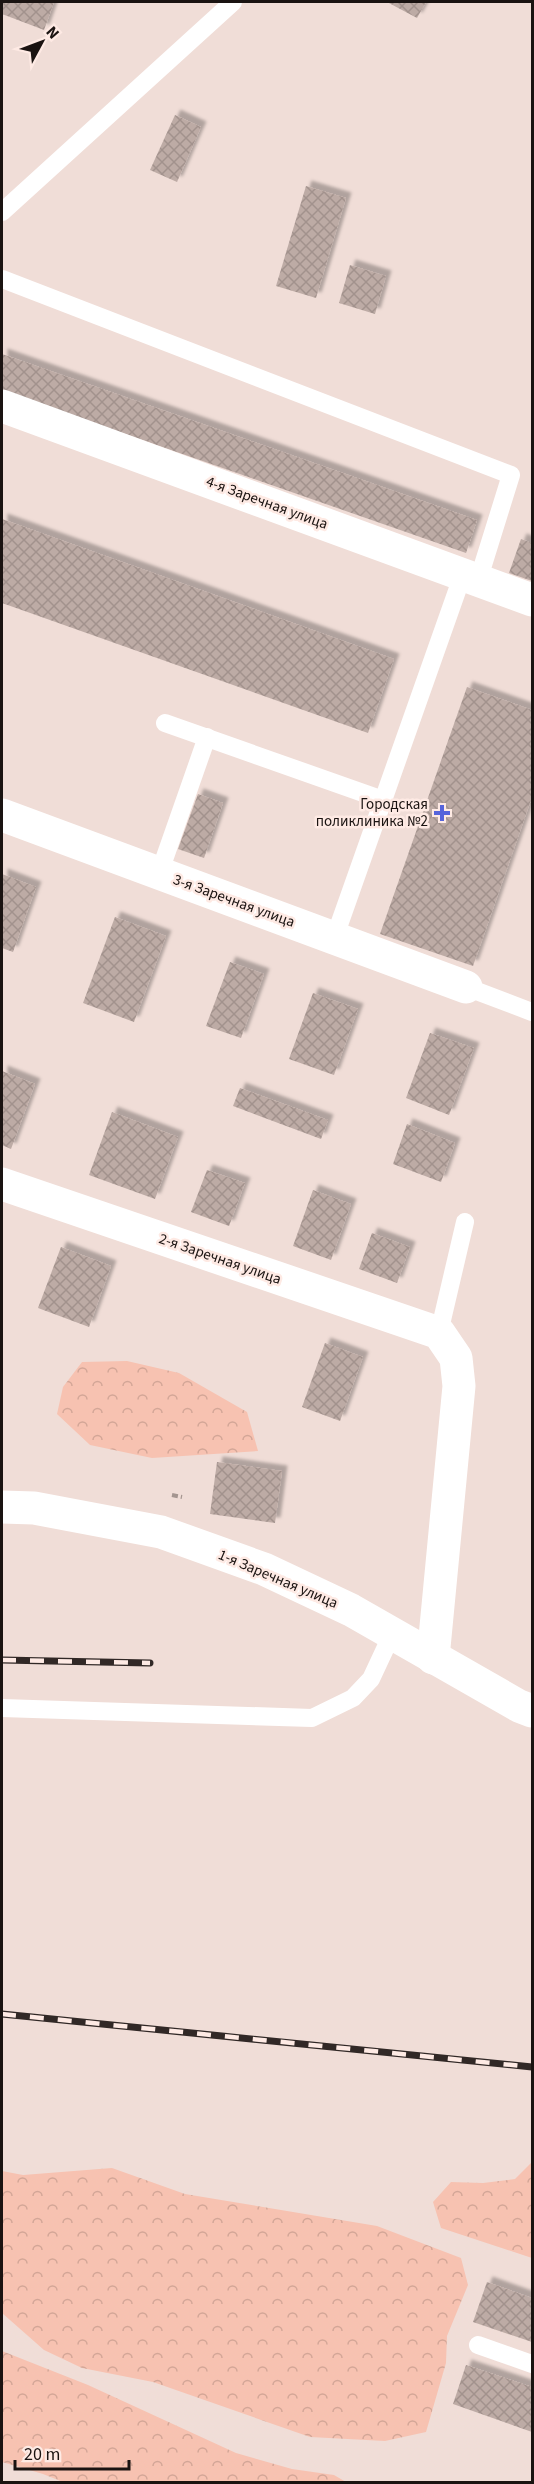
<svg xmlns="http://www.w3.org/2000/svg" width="534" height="2484" font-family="'Source Sans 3',sans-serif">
<defs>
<pattern id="forest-crowns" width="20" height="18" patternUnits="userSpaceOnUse" patternTransform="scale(1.5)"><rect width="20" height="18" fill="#f7c2b1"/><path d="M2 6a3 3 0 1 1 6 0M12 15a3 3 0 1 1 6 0" fill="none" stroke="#d3a697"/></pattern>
<pattern id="building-cross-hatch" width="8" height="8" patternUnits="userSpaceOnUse" patternTransform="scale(1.5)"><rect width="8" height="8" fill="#bdaba5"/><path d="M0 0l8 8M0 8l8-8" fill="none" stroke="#a2928d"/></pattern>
<filter id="shadow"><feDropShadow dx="5.5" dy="-5.5" stdDeviation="1.5" flood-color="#0004"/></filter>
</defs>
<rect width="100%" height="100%" fill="#f0ddd7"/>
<!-- forest -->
<g fill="url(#forest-crowns)">
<path d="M127,1361L179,1373L247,1412L258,1451L152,1458L90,1445L57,1414L63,1387L82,1362Z"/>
<path d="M532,2162V2258L441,2228L433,2202L451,2182L483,2183L515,2179Z"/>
<path d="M112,2168L185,2194L377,2226L461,2258L468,2285L447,2336L446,2363L426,2432L385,2441L310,2437L153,2382L82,2368L44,2350L2,2313V2171L23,2175Z"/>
<path d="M2,2351L88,2385L236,2453L292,2469L334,2475L346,2482H63L43,2474L2,2462Z"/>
</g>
<!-- building -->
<g fill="url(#building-cross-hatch)" filter="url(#shadow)">
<path d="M2,2H54L44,30L2,14Z"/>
<path d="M387,2H426L417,18Z"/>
<path d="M175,115L201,127L177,182L150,170Z"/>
<path d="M306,186L346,198L316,298L276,286Z"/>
<path d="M350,265L386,276L375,314L339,303Z"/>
<path d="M2,354L477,520L466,553L2,391Z"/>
<path d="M2,519L394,659L368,733L2,603Z"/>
<path d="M521,539L532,543V581L509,573Z"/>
<path d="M467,687L532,710V797L473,966L380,934Z"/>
<path d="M198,794L223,803L204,858L178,849Z"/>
<path d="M2,874L36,887L13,952L2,948Z"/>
<path d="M115,917L166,936L134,1022L83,1003Z"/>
<path d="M230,962L264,974L241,1038L206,1026Z"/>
<path d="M313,993L358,1009L334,1075L289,1059Z"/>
<path d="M430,1033L474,1048L449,1115L406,1098Z"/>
<path d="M2,1071L35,1084L11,1149L2,1145Z"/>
<path d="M240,1088L328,1120L321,1139L233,1106Z"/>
<path d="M112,1112L178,1137L155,1199L89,1175Z"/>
<path d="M407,1124L455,1143L441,1182L393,1164Z"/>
<path d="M207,1170L245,1183L229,1226L191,1212Z"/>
<path d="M313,1190L351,1204L331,1260L293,1246Z"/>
<path d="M372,1233L410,1247L397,1283L359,1269Z"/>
<path d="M61,1247L111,1266L89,1327L38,1308Z"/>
<path d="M325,1343L363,1357L340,1421L302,1407Z"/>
<path d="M217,1462L282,1471L275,1523L210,1514Z"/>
<path d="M487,2282L532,2298V2342L473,2322Z"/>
<path d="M466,2365L532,2387V2432L453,2404Z"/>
</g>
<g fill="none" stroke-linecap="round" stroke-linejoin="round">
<!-- path -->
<path stroke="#a49590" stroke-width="4" stroke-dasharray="6 3" stroke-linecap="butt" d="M172,1495L182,1497"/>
<!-- service -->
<g stroke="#fff" stroke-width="18">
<path d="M2,212L233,2"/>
<path d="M2,279L511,475L478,581"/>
<path d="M165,723L383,800"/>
<path d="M159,874L207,737"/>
<path d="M334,939L463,574"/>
<path d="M466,987L532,1012"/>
<path d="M439,1333L465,1222"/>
<path d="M2,1708L312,1718L353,1698L371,1679L392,1634"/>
<path d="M478,2345L532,2364"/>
</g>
<!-- minor -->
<g stroke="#fff" stroke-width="33">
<path d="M2,406L532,600"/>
<path d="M2,815L466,987"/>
<path d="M2,1184L439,1333L456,1358L459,1386L433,1658"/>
</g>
<!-- tertiary -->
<path stroke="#fff" stroke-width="33" d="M2,1507L34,1508L161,1532L264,1569L351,1610L519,1706L532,1711"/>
<!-- rail casing -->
<g stroke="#312826" stroke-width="7">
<g id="rail">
<path d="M2,1660L150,1663"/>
<path d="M2,2014L532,2067"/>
</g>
</g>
<!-- rail -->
<use href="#rail" stroke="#feeae4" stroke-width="4.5" stroke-dasharray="14" stroke-linecap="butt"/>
</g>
<!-- markers -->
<path fill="#5664db" stroke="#feeae4" stroke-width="2" d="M439 804h6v6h6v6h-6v6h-6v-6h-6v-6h6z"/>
<g text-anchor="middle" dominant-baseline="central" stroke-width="5" stroke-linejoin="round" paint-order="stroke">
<!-- street labels -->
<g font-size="15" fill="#1a1311" stroke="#feeae4">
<text transform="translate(267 503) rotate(20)">4-я Заречная улица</text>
<text transform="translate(234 901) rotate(20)">3-я Заречная улица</text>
<text transform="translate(220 1259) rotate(19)">2-я Заречная улица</text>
<text transform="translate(278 1579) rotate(23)">1-я Заречная улица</text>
</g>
<!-- poi labels -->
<g font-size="15" fill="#1a1311" stroke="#feeae4" text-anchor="end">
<text x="428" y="804">Городская<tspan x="428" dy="17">поликлиника №2</tspan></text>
</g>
</g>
<!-- border -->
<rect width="534" height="2484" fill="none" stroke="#1a1311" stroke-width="6"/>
<!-- north arrow -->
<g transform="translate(42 42) rotate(49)" stroke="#feeae4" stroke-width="4.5" paint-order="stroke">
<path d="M0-4.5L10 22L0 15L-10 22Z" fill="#1a1311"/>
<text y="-9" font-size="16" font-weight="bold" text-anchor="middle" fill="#1a1311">N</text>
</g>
<!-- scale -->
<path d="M15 2460v9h114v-9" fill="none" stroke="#1a1311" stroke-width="3"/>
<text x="24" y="2460" font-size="18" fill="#1a1311" stroke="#feeae4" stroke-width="4.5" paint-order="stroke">20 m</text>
</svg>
